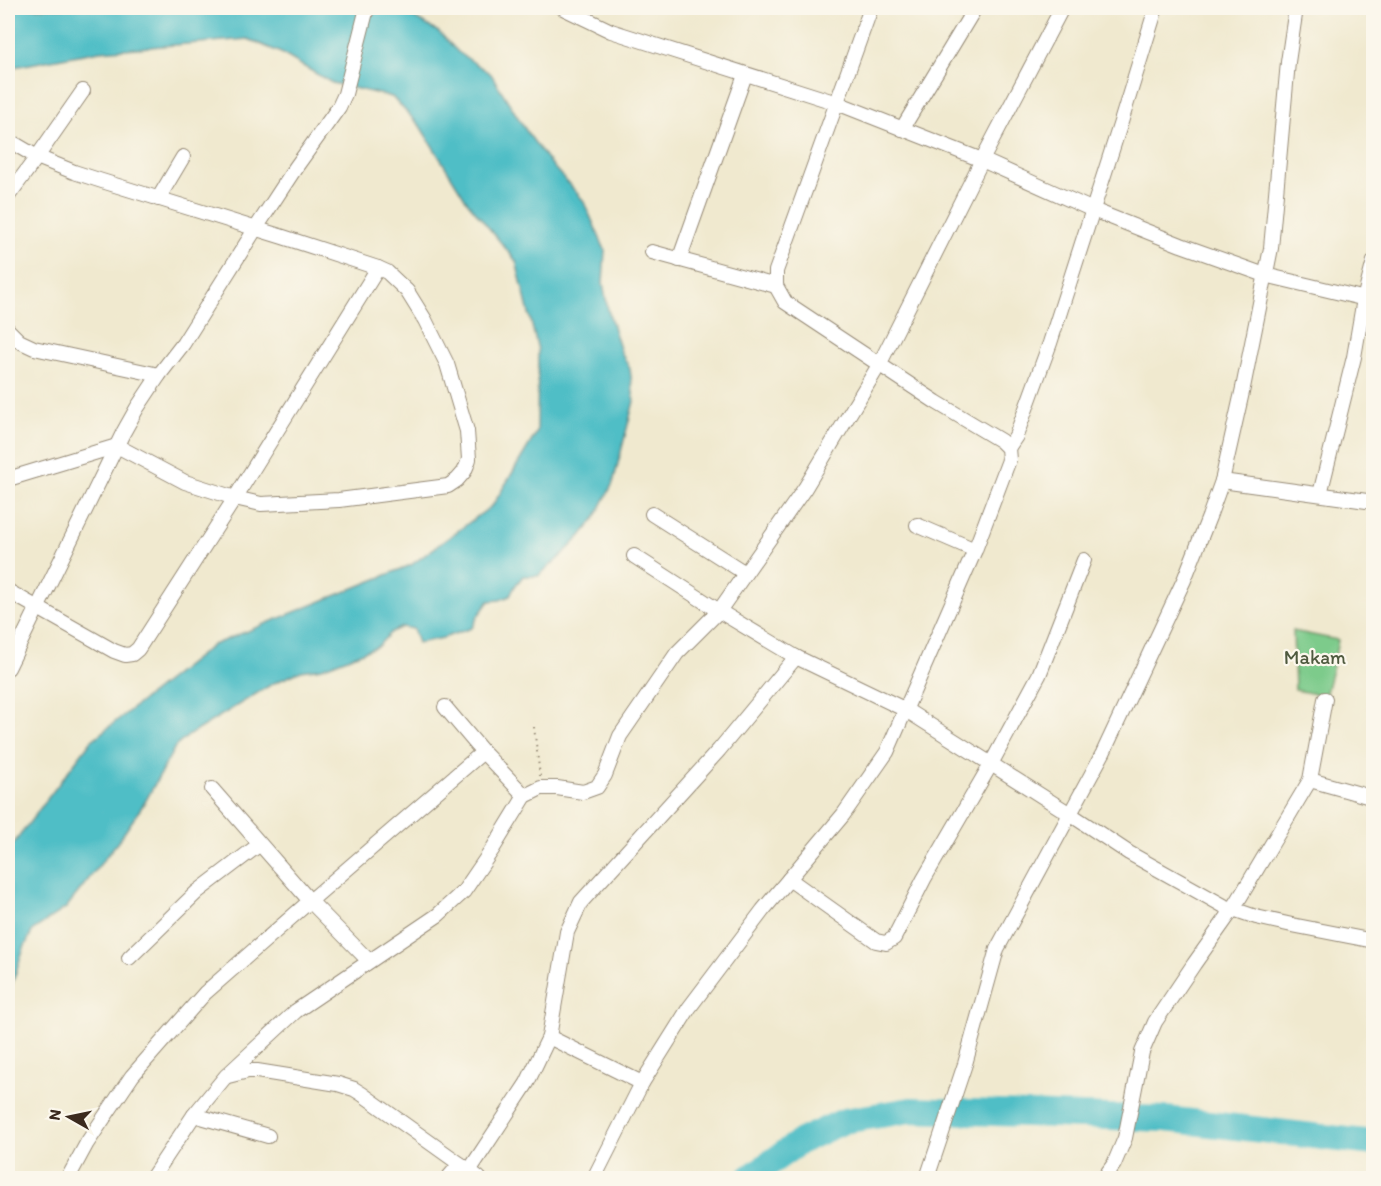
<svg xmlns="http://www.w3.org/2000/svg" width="1381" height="1186" font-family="Itim,sans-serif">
<rect width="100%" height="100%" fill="#fbf7ec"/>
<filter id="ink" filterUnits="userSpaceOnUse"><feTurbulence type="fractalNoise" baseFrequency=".0167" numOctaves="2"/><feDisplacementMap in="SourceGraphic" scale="12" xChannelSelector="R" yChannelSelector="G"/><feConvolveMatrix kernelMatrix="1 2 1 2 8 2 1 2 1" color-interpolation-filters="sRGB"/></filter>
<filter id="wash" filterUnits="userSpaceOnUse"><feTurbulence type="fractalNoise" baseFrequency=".008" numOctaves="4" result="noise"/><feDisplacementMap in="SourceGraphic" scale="24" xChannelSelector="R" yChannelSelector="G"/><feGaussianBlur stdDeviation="1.35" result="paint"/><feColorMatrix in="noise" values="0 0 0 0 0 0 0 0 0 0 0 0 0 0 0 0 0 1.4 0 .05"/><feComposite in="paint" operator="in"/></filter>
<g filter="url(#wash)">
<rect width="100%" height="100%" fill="#f0e9cf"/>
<!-- green -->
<path fill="#7dcb8b" stroke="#5c7a54" stroke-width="1.5" d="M1293,631L1338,640L1334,662L1325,696L1295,690Z"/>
<!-- water -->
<path fill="#50bec6" stroke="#467472" stroke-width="1.5" d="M8,8H384L402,11L439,32L458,52L491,74L527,132L549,162L583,200L605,250L603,283L608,310L621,352L630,369L634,401L613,483L595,518L581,536L559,558L538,576H523L515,586L510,596L500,600L489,601L478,616L472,628L443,638L418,643L413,629L402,627L391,632L378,646L322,668L301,671L272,684L189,735L175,747L145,802L120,839L66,908L33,930L24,948L8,996V851L91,741L213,645L411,565L493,505L537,432L538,350L516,261L466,200L420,126L392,97L332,83L279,52L248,39L100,51L8,68Z"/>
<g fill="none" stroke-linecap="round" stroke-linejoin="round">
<!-- river -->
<path stroke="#50bec6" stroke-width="26" d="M749,1178L801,1141L844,1121L911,1110L1166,1119L1374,1143"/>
</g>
</g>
<g filter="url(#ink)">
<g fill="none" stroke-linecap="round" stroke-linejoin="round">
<!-- minor casing -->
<g stroke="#968a76" stroke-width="16">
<g id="minor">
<path d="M563,8L611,31L837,103L982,160L1093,210L1181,245L1265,275L1374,301"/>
<path d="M902,129L975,8"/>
<path d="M8,140L37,157L83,91"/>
<path d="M8,196L37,157L74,172L102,181L283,237L378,268L387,272L407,291L425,320L447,364L467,431L469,459L467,465L464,472L457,480L448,486L339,500L261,504L235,498L138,649L132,654L125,655L114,651L8,591"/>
<path d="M158,199L183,157"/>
<path d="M652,252L776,286"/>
<path d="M679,260L745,75"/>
<path d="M8,330L19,341L34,348L159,375"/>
<path d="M1008,448L1016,436L1050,343L1121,122L1156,8"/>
<path d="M8,479L117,446L185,482L235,498L378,268"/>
<path d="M1222,481L1374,502"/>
<path d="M1320,494L1354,357L1364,299L1374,261"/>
<path d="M652,514L745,573"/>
<path d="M917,525L975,550"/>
<path d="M634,556L719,611L796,657L906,710L1070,814L1103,753L1184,580L1209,517L1222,481L1243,388L1271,248L1288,62L1296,8"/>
<path d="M8,668L123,433L137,408L159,375L183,344L256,228L296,167L339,107L345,94L367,8"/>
<path d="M1325,699L1310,780L1374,798"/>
<path d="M445,707L483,752L525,796"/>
<path d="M789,879L876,941L886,943L894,938L924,879L991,764L1039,675L1084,560"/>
<path d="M129,958L197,892L260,844"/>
<path d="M369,961L310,901L483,752"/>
<path d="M549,1037L642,1083"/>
<path d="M228,1076L248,1071H257L338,1084L354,1089L362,1094L460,1164"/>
<path d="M194,1115L268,1136"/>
<path d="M469,1171L527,1083L549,1037L567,932L581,902L719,750L796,657"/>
<path d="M68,1178L87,1143L132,1076L205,993L310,901L212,789"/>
<path d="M152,1178L194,1115L226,1076L296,1011L438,915L464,891L492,850L525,796L541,788H557L583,792L597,787L605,775L620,736L677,653L719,611L805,488L879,365L982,160L1062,8"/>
<path d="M448,1178L460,1164L479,1178"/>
<path d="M594,1178L642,1083L689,1008L763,910L843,815L887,752L975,550L1009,460L1008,448L1001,441L936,402L785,302L776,286V271L871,8"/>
<path d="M872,1178H904"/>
<path d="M927,1178L965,1064L997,949L1070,814L1129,853L1224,906L1256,917L1292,925L1374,941"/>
<path d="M1104,1178L1114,1164L1125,1138L1142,1052L1155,1022L1194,964L1233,909L1310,780"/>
</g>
</g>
<!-- path -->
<path stroke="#968a76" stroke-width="2" stroke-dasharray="1.5 4.5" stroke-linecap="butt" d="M534,727L540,776"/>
<!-- minor -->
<use href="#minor" stroke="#fff" stroke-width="14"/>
</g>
</g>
<g text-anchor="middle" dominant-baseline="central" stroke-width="4.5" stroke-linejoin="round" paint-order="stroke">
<!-- park labels -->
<g font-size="20" fill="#4f5a3f" stroke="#fbf7ec">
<text x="1315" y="657">Makam</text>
</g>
</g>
<!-- margin -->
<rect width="1381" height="1186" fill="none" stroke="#fbf7ec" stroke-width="30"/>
<!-- north arrow -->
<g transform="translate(69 1117) rotate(279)" stroke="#fbf7ec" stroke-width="4.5" paint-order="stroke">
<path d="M0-4.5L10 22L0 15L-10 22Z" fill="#3b2a1e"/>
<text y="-9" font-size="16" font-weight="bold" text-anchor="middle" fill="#3b2a1e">N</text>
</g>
</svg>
